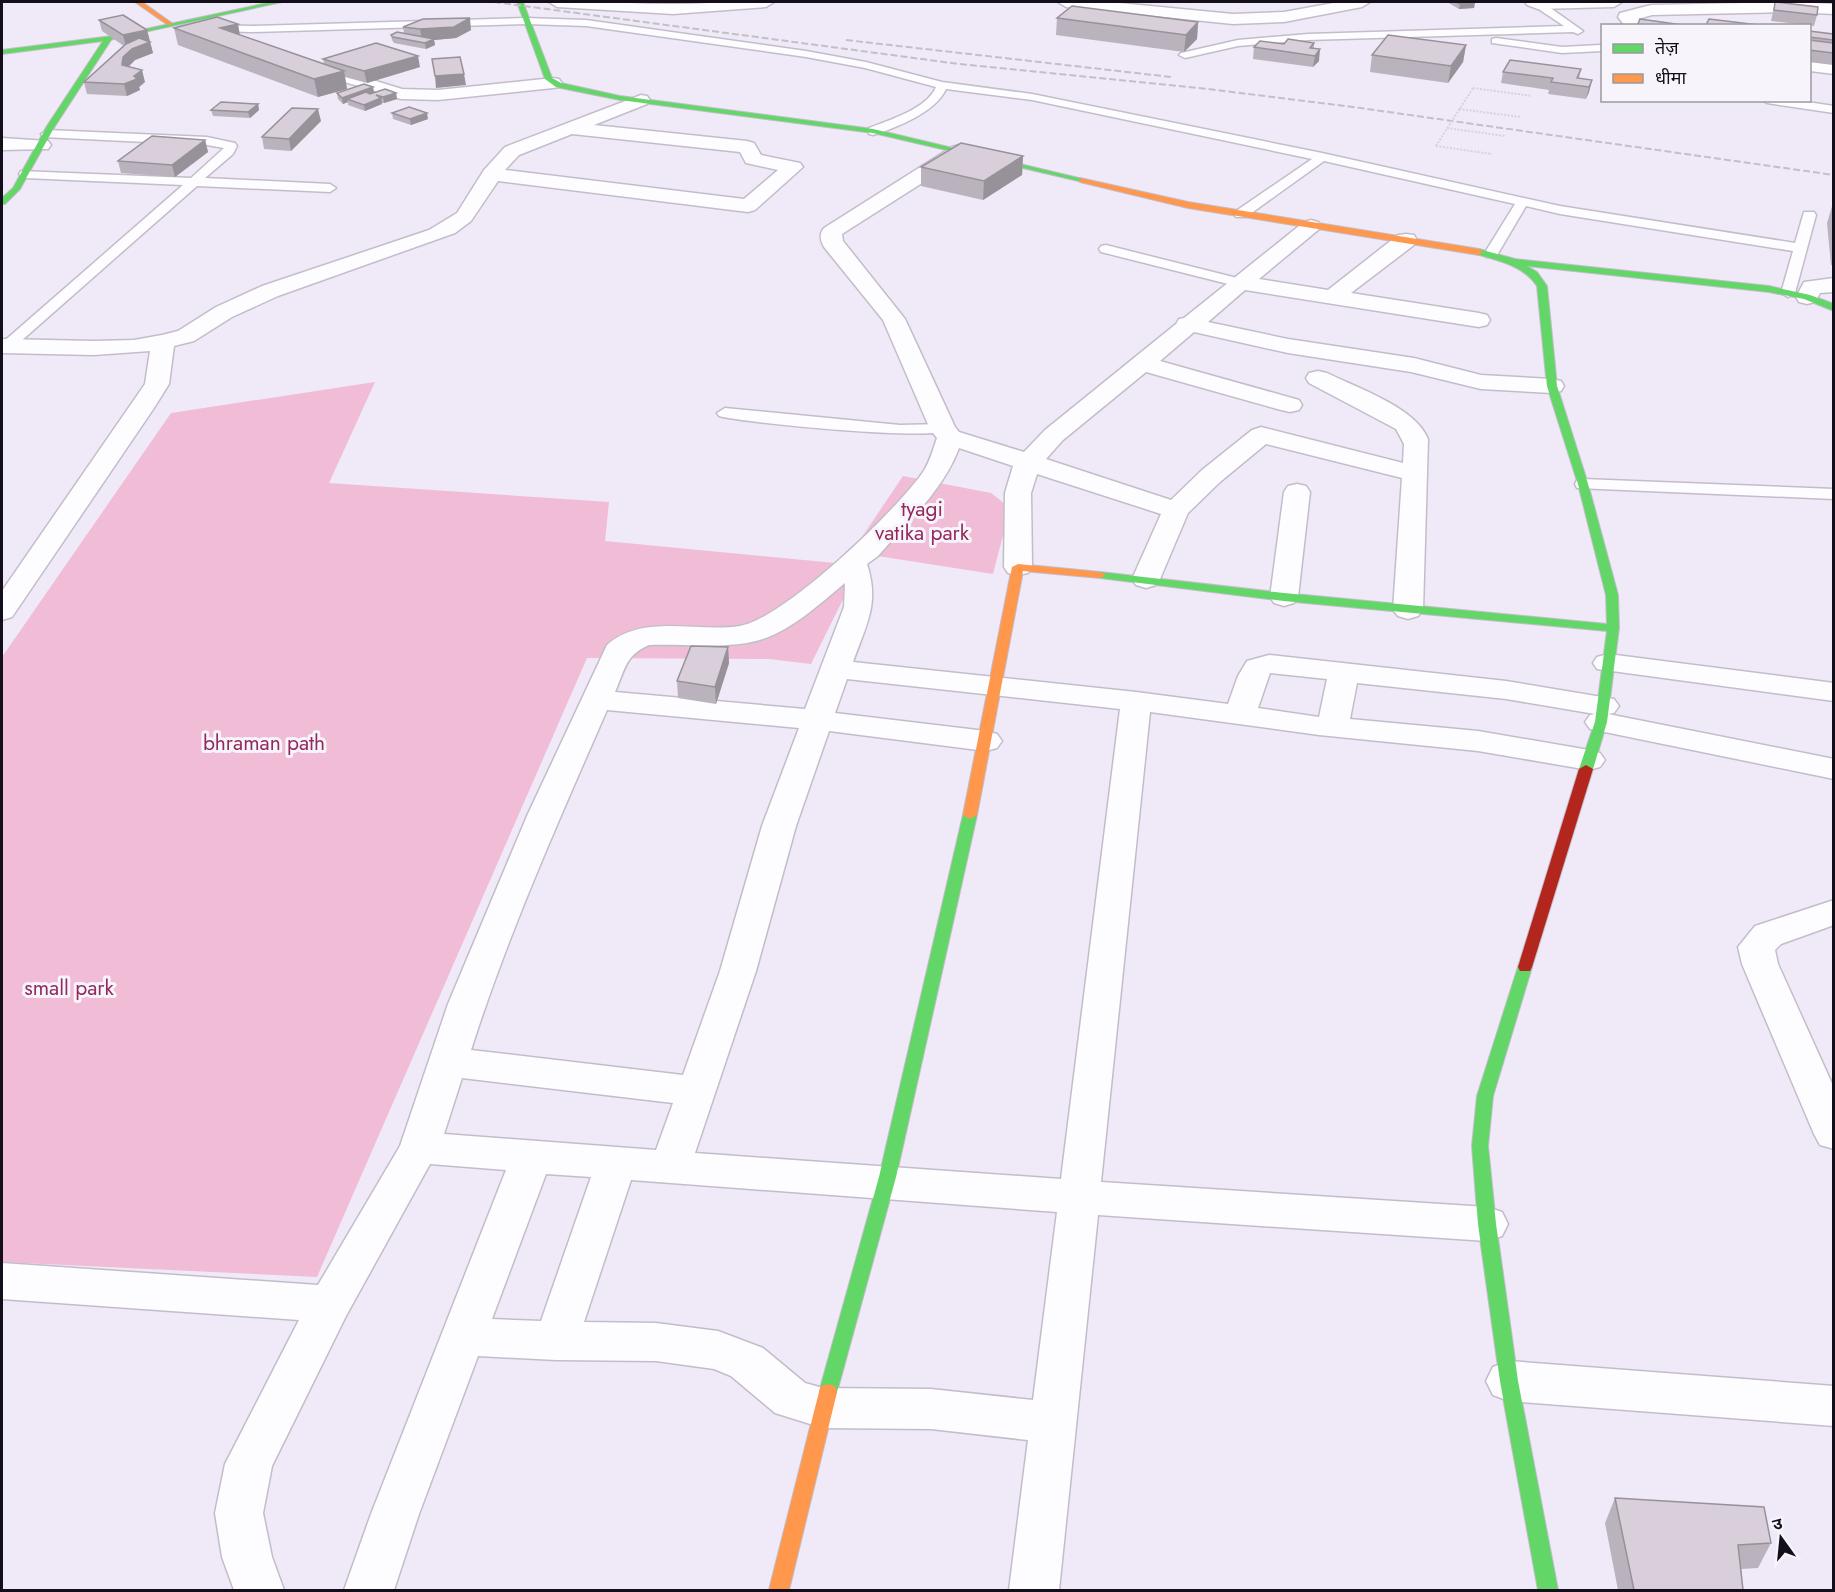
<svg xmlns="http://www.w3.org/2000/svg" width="1835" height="1592" font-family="Jost,'Noto Sans Devanagari',sans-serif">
<rect width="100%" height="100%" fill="#f0e9f8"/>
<!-- green -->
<g fill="#f1bcd6">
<path d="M375,382L329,483L609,502L605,541L856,565L855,575L811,664L769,659L587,658L317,1277L2,1262V657L171,413Z"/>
<path d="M903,476L991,493L1010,508L993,574L852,552Z"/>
</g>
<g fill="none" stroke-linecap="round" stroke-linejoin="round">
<!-- lane casing -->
<g stroke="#c3bdca" stroke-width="3">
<g id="lane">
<path d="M1536,2H1542L1583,31L1578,34L1573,32L1308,40L1238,46L1185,58L1179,55L1181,53L1238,40L1308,34L1564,26L1534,6L1533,4Z"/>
<path d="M526,18L586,20L806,51L866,62L942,82L1032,94L1322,153L1560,206L1795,243L1804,212H1814L1816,215L1795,293L1788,297L1781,293L1793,251L1560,214L1526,206L1496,257H1486L1484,254L1515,204L1324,161L1246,217H1236L1234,214L1236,211L1312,159L1032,100L946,89C936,112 896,128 873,135L869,134V128C889,120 927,109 936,87L865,68L806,57L586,26L526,24L251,32L212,31L207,28L212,25L251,26Z"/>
<path d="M1496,38L1562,47L1600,45H1602V51L1562,53L1492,43V39Z"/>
<path d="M1762,100H1794L1834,106V113L1767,103Z"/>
<path d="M47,130L207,137L235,143L237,146L233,154L205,178L330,184L336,188L330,192L197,186L12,349H2V343L183,185L25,178L19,174L21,171L191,178L224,148L207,145L43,137L41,134Z"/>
<path d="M1106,245L1245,280L1247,283L1240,287L1101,252L1099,249L1101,246Z"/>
<path d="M725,408L900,425L943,424L951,429C941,442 745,423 719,416L717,413Z"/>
<path d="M1583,479L1834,489V499L1577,488L1575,484L1577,480Z"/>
</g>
</g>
<!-- street casing -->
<g stroke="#c3bdca" stroke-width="3">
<g id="street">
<path d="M549,2C590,0 632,4 673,4C706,4 741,0 774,2L766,7L673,14L557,7Z"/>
<path d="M1058,2H1109L1233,14L1284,12L1339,2H1370L1362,7L1284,22L1233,24L1066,7Z"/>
<path d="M1525,2H1622L1614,7L1538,9L1527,5Z"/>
<path d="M1794,2L1834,4V14L1794,12L1652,15L1638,19L1649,26H1625L1618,17L1620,13L1651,5Z"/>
<path d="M301,58L402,89L438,90L553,78L559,79L562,83L559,87L553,88L438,100L401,99L295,67L292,63L295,59Z"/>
<path d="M1810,61L1834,64V74L1810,71Z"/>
<path d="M641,95L647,96L650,100L647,104L594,125L747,141L754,143L761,155L800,163L803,167L755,210L748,212L498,181L471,221L455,233L278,296L232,317L194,341L174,346L169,384L154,408L12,617L2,620V591L145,384L150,351L94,355L2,353V339L94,341L134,340L162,335L178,331L216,307L262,286L429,230L457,213L484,170L505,147ZM572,134L740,152L746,163L778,170L744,199L505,170L519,155Z"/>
<path d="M2,138L48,141L51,145L48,149L2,150Z"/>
<path d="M959,145L966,147L969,151L966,155L842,234L843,241L905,319L955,427L959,432L1024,452L1045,430L1176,324L1179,319L1184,318L1304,222L1311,220L1318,222L1321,226L1318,230L1259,279L1328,290L1398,235L1406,234L1414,235L1417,240L1414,245L1351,293L1479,313L1487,315L1490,320L1487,325L1479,327L1245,290L1208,322L1288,339L1414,358L1481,375L1552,379L1561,381L1564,386L1561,391L1552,393L1481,389L1411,372L1288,353L1194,332L1160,361L1299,400L1302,405L1299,410L1290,412L1281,410L1146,372L1063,440L1046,459L1171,500L1202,470L1252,430L1261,427L1403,463L1404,444L1396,429L1309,383L1306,378L1309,373L1318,371L1327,373C1357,388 1415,407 1428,439L1423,610L1418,616L1408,619L1398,616L1393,610L1402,478L1266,444L1220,482L1188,513L1160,579L1156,585L1146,588L1136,585L1132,579L1161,514L1037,474L1031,493L1032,567L1028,573L1018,575L1008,573L1004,567L1005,493L1013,466L959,448C943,491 907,522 878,556L867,564C880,604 866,625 853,662L1136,692L1228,704L1238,676L1247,661L1269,655L1506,681L1614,699L1619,706L1614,713L1608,714L1834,759V779L1590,729L1585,722L1590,715L1595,714L1506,699L1357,683L1350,719L1478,731L1589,750L1600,753L1605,760L1600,767L1589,770L1478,751L1319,735L1150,712L1101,1182L1487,1207L1502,1212L1508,1224L1502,1236L1487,1241L1098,1215L1059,1590H1009L1028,1440L931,1429L823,1428L775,1413L731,1376L714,1369L656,1361L556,1360L478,1356L419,1514L394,1590H344L371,1514L506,1170L430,1164L346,1316L272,1466L263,1513L272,1557L284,1590H234L222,1557L215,1513L225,1464L299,1320L2,1299V1263L318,1285L400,1146L448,1004L527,816L607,645C644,613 697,633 740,626C785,618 897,510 923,472C930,462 933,449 937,438L930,429L883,320L824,247C820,240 819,234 824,228L952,147ZM845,583L844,607L805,709L615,692C625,670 625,655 649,645C681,644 716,648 747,643C785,637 817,606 845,583ZM1270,673L1327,679L1319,717L1258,708ZM847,679L1120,709L1061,1179L695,1153L756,971L796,826L829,731L986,751L997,748L1002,741L997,734L986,731L835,713ZM607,710L799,728L762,826L720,971L683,1075L471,1050C508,934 558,822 607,710ZM462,1078L673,1103L656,1150L444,1134ZM546,1174L591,1177L541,1321L492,1319ZM631,1180L1057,1212L1033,1400L931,1389L823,1388L805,1383L763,1348L718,1331L656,1323L584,1322Z"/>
<path d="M1834,278V292L1820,293L1815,302L1807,304L1799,302L1796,297L1804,282Z"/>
<path d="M1297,484L1306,486L1310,492L1298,597L1294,603L1284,606L1274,603L1270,597L1284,492L1288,486Z"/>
<path d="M1608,654L1834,683V701L1597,669L1593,663L1597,657Z"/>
<path d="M1834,900V925L1781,944L1775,950L1778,964L1834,1088V1149L1820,1145L1814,1134L1742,964L1738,947L1755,926Z"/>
<path d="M1509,1361L1834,1386V1426L1509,1401L1493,1395L1486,1381L1493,1367Z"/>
</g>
</g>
<!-- fast casing -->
<g stroke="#c3bdca" stroke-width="2">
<g id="fast">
<path d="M272,2H282L135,34L132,32Z"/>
<path d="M517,2H523L552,78L561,83L620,96L873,129L1087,180L1083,182L873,133L620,100L556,87L545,79Z"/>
<path d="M112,36L115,38L111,40L55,126L20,189L5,204H2V198L13,188L47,126L103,41L2,54V50Z"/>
<path d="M1479,249L1515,259L1769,286L1810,295L1834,304V311L1804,299L1769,292L1527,266L1537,272L1547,286L1557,386L1588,484L1618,595L1619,628L1607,722L1593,769L1586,773L1579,769L1595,722L1607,631L1284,601L1100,578L1094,575L1100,572L1284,593L1607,624L1606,595L1578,484L1547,386L1537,286C1523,265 1499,261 1476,254V250Z"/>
<path d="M970,811L977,815L896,1177L837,1392L835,1398L828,1400L821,1398L819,1392L879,1177L963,815Z"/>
<path d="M1525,962L1530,963L1532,967L1493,1096L1488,1146L1496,1224L1518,1381L1558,1590H1538L1500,1381L1478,1224L1472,1146L1477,1096L1518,967L1520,963Z"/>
</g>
</g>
<!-- slow casing -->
<g stroke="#c3bdca" stroke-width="2">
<g id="slow">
<path d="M135,2H142L173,24L168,25Z"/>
<path d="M1080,178L1188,202L1479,249L1483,252L1479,255L1188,208L1080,182Z"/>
<path d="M1018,564L1100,572L1106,575L1100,578L1023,571L977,815L970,819L963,815L1012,567Z"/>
<path d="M828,1384L835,1386L837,1392L789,1590H769L819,1392L821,1386Z"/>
</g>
</g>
<!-- jam casing -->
<g stroke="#c3bdca" stroke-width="2">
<path id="jam" d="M1586,765L1593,769L1532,967L1530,971H1520L1518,967L1579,769Z"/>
</g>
<!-- path -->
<g stroke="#d6d4d8" stroke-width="2" stroke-dasharray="2 1.5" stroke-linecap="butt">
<path d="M1473,88L1532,96"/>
<path d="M1459,109L1521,117"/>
<path d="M1447,128L1505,136"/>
<path d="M1436,146L1492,154"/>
</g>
<!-- lane -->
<use href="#lane" fill="#fdfcfe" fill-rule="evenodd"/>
<!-- street -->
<use href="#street" fill="#fdfcfe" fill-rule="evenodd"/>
<!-- fast -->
<use href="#fast" fill="#63d668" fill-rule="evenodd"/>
<!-- slow -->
<use href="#slow" fill="#ff974d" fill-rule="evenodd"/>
<!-- jam -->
<use href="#jam" fill="#b3261e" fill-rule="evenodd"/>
<!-- rail -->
<g stroke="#c3c0c5" stroke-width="2" stroke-dasharray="7 3" stroke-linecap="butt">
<path d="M494,2L959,64L1208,89L1353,107L1834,175"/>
<path d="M846,40L1171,77"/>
</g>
<!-- path-bridge -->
<path stroke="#d6d4d8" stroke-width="2" stroke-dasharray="2 1.5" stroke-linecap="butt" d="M1436,146L1473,88"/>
</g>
<!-- wall -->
<g fill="#bab2bc">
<path d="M1447,2H1475L1474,8L1459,9Z"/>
<path d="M1775,2L1817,15L1814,26L1771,21Z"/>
<path d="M1057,18L1198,22L1197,39L1184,52L1056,35Z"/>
<path d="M99,20L147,30L153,53L135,60L128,67L145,82L139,87L140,90L127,96L87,94L84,82L124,46L102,31Z"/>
<path d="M403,27L471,30L456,38L434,40L435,45L426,49L394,43L392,40L391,35L404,33Z"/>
<path d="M174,28L240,35L324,64L323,59L420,67L367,83L345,77L347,89L318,97L178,45Z"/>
<path d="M1809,31L1833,34V65L1809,62Z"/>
<path d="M1314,43V48L1319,61L1313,67L1253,59L1254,47L1284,44Z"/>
<path d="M1466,45L1463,62L1448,83L1370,72L1372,55Z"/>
<path d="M1581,69L1579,78L1592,80L1589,92L1586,99L1548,94L1549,90L1501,83L1503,72Z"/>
<path d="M373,87L374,93H396L397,99L384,103H382V104L365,111L348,105V102L343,104L338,99L337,93Z"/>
<path d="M258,104L259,110L250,118L213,116L211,110Z"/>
<path d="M392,113L428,119L411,125L393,119Z"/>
<path d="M321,121L291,151L264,149L262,137Z"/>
<path d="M205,140L208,152L175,177L121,173L118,161Z"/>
<path d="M1023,156L1022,175L983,200L921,186V167Z"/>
<path d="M1833,203V265H1831L1827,223Z"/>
<path d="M728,647L729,663L716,704L678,698L677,681Z"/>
<path d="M1615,1498L1771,1543L1758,1568L1741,1569L1743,1590H1618L1605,1523Z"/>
</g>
<!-- shaded-wall -->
<g fill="#979199">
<path d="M1199,2H1215L1199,3Z"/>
<path d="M1475,2L1474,8L1459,9L1460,4Z"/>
<path d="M470,18L471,30L456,38L434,40L435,45L426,49L425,43L422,40L420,29Z"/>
<path d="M1198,22L1197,39L1184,52L1186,35Z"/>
<path d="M238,24L241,41L220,28Z"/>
<path d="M147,30L150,42L126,47L123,35Z"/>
<path d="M150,42L153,53L135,60L126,69L122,65L123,57L132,49Z"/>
<path d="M1466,45L1463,62L1448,83L1451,66Z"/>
<path d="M1320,49L1319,61L1313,67L1315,56Z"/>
<path d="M418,56L420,67L367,83L364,71Z"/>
<path d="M142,70L145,82L139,87L140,90L127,96L124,84Z"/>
<path d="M344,71L347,89L318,97L314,79Z"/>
<path d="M464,74L466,85L436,88L435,76Z"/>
<path d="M1592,80L1589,92L1586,99L1589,87Z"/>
<path d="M373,87L374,93L347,99L348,102L343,104L342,98Z"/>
<path d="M396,93L397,99L384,103L383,97Z"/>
<path d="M381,98L382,104L365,111L364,105Z"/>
<path d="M258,104L259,110L250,118L248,112Z"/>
<path d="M318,109L321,121L291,151L289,139Z"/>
<path d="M427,113L428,119L411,125L410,119Z"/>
<path d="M205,140L208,152L175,177L172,165Z"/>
<path d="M1023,156L1022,175L983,200L984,181Z"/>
<path d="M728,647L729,663L716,704L715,687Z"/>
</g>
<!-- building -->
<g fill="#d8cfdb" stroke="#979199" stroke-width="1.5">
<path d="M1456,2H1475L1460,4Z"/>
<path d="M1775,2L1818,7L1817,15L1774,10Z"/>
<path d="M1072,6L1198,22L1186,35L1057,18Z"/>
<path d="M123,15L147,30L123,35L99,20Z"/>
<path d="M217,17L238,24L220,28L344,71L314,79L174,28Z"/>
<path d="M470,18L454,27L420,29L403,27L423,19Z"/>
<path d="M1640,19L1690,26H1637Z"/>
<path d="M1709,19L1759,25H1706Z"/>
<path d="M1809,31L1833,34V40L1809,37Z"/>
<path d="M397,32L434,39L425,43L393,37L391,35Z"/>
<path d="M1388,35L1466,45L1451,66L1372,55Z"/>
<path d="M139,38L150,42L132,49L123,57L122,65L142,70L134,76L137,79L124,84L84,82L126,44Z"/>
<path d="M1288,39L1314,43L1310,48L1320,49L1315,56L1254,47L1260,41L1284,44Z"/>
<path d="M1809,40L1833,43V53L1809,50Z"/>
<path d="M376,43L418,56L364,71L323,59Z"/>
<path d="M460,57L464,74L435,76L432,59Z"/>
<path d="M1510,60L1581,69L1577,78L1592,80L1589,87L1551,82L1553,78L1503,72Z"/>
<path d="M364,84L373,87L342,98L337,93Z"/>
<path d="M385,89L396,93L383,97L376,95L381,98L364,105L347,99L366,92L370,94Z"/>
<path d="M221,102L258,104L248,112L211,110Z"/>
<path d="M409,107L427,113L410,119L392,113Z"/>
<path d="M292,108L318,109L289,139L262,137Z"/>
<path d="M152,136L205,140L172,165L118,161Z"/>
<path d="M961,143L1023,156L984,181L921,167Z"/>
<path d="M691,646L728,647L715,687L677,681Z"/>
<path d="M1615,1498L1764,1507L1771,1543L1738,1545L1743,1590H1634Z"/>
</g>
<g text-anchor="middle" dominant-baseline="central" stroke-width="6" stroke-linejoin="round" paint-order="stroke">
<!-- park labels -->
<g font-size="21" fill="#922a5c" stroke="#f7f5fb">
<text x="922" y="509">tyagi<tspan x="922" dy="24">vatika park</tspan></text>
<text x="264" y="743">bhraman path</text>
<text x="69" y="988">small park</text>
</g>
</g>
<!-- border -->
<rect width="1835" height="1592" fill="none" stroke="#130e19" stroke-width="6"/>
<!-- legend -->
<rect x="1601" y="24" width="210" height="78" fill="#f7f5fb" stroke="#9c99a1" stroke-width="1.5"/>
<rect x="1613" y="44" width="30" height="9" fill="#63d668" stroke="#9c99a1" stroke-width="1.5"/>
<text x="1655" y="54" font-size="18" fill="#130e19">तेज़</text>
<rect x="1613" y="74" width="30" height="9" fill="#ff974d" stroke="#9c99a1" stroke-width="1.5"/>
<text x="1655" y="84" font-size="18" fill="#130e19">धीमा</text>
<!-- north arrow -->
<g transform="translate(1781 1538) rotate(345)" stroke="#f7f5fb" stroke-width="4.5" paint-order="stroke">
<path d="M0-4.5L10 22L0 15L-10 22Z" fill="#130e19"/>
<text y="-9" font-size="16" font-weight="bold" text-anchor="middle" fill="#130e19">उ</text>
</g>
</svg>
